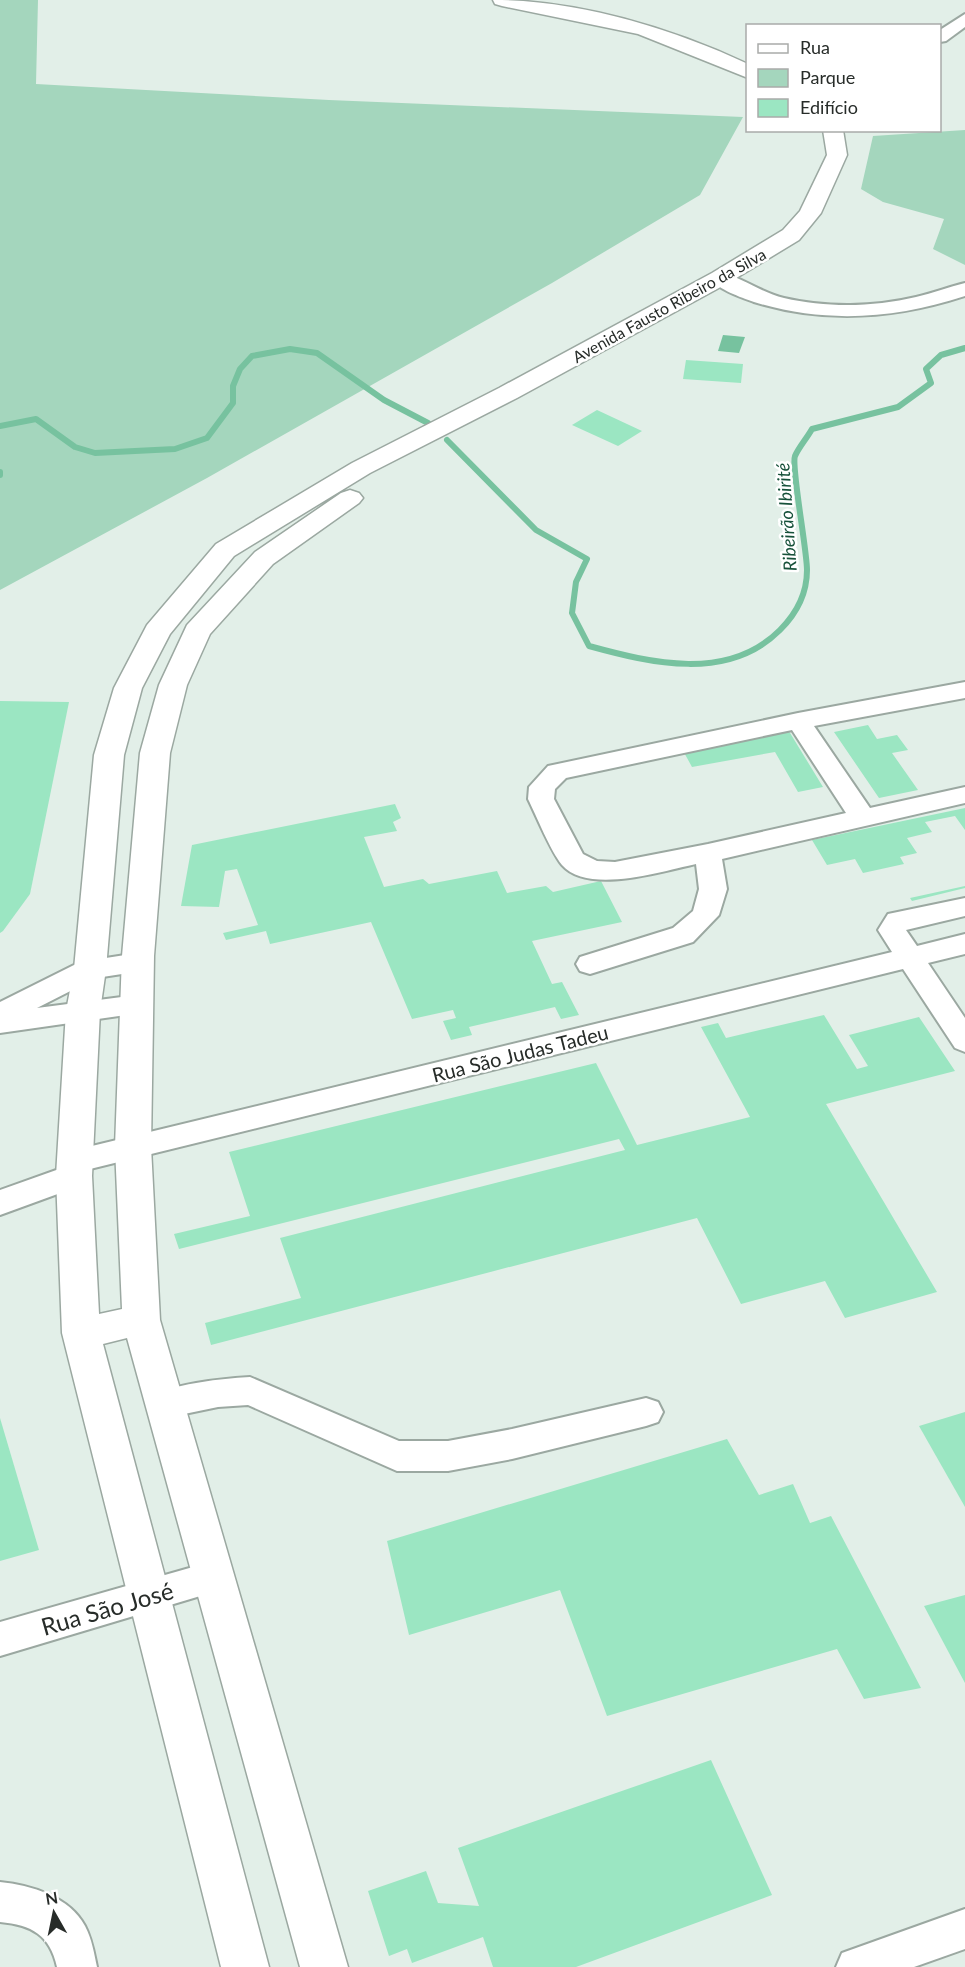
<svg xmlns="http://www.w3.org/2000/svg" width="965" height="1967" font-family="Lato,sans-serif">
<rect width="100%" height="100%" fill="#e2efe8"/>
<!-- green -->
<g fill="#a4d6bd">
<path d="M0,0H38L36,84L329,100L743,117L700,195L552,283L207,478L0,590Z"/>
<path d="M965,130V265L933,249L944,219L883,202L861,189L873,136Z"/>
</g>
<!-- water -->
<path fill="#77c29f" d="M723,335L745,337L739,353L718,351Z"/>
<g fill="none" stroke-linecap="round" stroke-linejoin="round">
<!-- stream -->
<g stroke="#77c29f" stroke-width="6">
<path d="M0,426L36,419L75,447L95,453L175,449L207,438L233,403V386L240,369L252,356L290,349L317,353L384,400L428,423"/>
<path d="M447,440L536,530L587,559L576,582L572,613L589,646C651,663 728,682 780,630C796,614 807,594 807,570C807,550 791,466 795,456C799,447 807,438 812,429L898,407L931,383L926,369L941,355L965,348"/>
<path d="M0,472V475"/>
</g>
</g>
<!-- building -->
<g fill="#9be6c2">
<path d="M686,360L743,364L741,383L683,379Z"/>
<path d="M597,410L642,431L618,446L572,425Z"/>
<path d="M0,701L69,702L30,894L3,931L0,933Z"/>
<path d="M868,725L877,739L897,735L908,750L892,753L918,790L879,798L834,732Z"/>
<path d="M787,728L823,787L798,792L775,752L692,767L681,747Z"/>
<path d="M395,804L401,818L393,822L397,831L364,837L384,887L423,879L429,884L497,871L507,893L546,886L553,892L601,881L622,922L532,941L552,984L562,982L579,1015L561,1019L555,1007L469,1027L472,1035L451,1040L443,1021L456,1018L453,1010L412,1019L371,922L270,944L266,931L226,940L223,933L258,925L237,869L225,871L219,907L181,906L192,845Z"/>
<path d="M965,808V830L955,816L925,822L932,832L907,838L917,853L900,857L904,864L863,873L855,859L827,865L812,840Z"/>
<path d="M965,886V888L912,901L910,898Z"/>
<path d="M824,1015L857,1069L868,1066L849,1035L919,1017L955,1071L826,1104L937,1292L845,1318L825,1281L741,1304L697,1218L211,1345L205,1323L301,1298L280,1238L625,1150L619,1139L179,1249L174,1234L250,1216L229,1152L596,1063L637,1145L750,1117L701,1027L718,1023L726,1038Z"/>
<path d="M965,1412V1507L919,1426Z"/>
<path d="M0,1418L39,1550L0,1561Z"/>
<path d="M727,1439L759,1495L793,1484L810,1523L831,1516L921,1688L864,1699L837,1649L607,1716L560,1590L409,1635L387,1541Z"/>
<path d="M965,1595V1683L924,1606Z"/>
<path d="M711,1760L772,1895L576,1967H493L483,1937L412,1963L407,1949L389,1956L368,1891L426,1871L438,1903L479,1906L458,1848Z"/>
</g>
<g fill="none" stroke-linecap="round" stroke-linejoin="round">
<!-- minor casing -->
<g stroke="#9ba8a1" stroke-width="4">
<g id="minor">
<path d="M965,14V27L946,41L940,42V30Z"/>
<path d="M720,272C741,277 760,292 784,298C827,308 874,307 916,297C933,293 949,287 965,283V296C895,319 825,324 754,302C740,297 719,290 710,278L713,274Z"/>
<path d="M965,682V698L814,726L870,808L965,787V803L722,859L727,889L719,915L693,942L590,974L580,971L576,964L580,957L673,928L693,911L699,889L696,864C663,871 588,895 562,865C550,850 537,817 528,799L529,787L548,766L798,713ZM792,730L846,813L708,844L615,862L597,861L583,854L554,799L555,789L566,778Z"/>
<path d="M965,898V916L906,930L917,946L965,934V954L928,963L965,1018V1052L955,1048L903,969L86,1170L89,1176L85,1184L0,1215V1190L62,1168L59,1161L63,1153L892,952L878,930L888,914Z"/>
<path d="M138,953L148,956L152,963L148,970L96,978L37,1008L137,995L147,998L151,1005L147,1012L0,1033V1002L80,962Z"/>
<path d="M250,1377L399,1441H448L512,1429L646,1398L658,1402L663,1412L658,1422L646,1426L512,1459L448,1471H397L248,1405L218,1407L165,1418L153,1414L148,1404L153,1394C184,1383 217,1379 250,1377Z"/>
<path d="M214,1561L227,1566L232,1577L227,1588L0,1656V1622Z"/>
<path d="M0,1882C31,1885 70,1897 85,1926C92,1939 94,1953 97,1967H57C50,1935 32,1925 0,1922Z"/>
<path d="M965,1909V1949L914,1967H836L842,1953Z"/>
</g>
</g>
<!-- major casing -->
<g stroke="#9ba8a1" stroke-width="3">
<g id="major">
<path d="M493,0C578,0 671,28 748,64V78L638,34L502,6L495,4Z"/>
<path d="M823,130H843L847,155L821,213L799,240L728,283L517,398L370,473L234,556L170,634L142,688L124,755L106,969L100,1011L92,1176L99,1314L122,1309L115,1147L122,956L140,753L159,685L187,625L255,552L341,493L350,490L359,493L363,498L359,503L273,564L210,634L187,685L170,753L154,956L151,1147L160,1320L348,1967H300L127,1338L103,1344L269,1967H221L62,1333L56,1176L66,1011L74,969L94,755L114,688L147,625L216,544L352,463L499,388L712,273L783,230L800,211L827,155Z"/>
</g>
</g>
<!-- minor -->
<use href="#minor" fill="#fff" fill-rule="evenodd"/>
<!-- major -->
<use href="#major" fill="#fff" fill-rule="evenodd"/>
</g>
<g text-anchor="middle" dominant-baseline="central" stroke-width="5" stroke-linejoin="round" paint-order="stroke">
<!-- far-street labels -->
<g font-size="16" fill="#272c29" stroke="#fff">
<text transform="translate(669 305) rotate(-29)">Avenida Fausto Ribeiro da Silva</text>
</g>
<!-- far-water labels -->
<g font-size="18" font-style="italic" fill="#17513a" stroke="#fff">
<text transform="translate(786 517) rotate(-94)">Ribeirão Ibirité</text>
</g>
<!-- street labels -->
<g font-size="20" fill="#272c29" stroke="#fff">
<text transform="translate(520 1053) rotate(-14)">Rua São Judas Tadeu</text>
</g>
<!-- near-street labels -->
<g font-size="24" fill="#272c29" stroke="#fff">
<text transform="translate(107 1608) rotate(-16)">Rua São José</text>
</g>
</g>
<!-- legend -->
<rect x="746" y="24" width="195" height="108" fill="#ffffff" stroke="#a9aba9" stroke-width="1.5"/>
<rect x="758" y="44" width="30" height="9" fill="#ffffff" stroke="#a9aba9" stroke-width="1.5"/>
<text x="800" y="54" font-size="18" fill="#272c29">Rua</text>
<rect x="758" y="69" width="30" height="18" fill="#a4d6bd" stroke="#a9aba9" stroke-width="1.5"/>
<text x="800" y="84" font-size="18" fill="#272c29">Parque</text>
<rect x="758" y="99" width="30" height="18" fill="#9be6c2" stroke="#a9aba9" stroke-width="1.5"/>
<text x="800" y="114" font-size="18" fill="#272c29">Edifício</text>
<!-- north arrow -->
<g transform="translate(54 1913) rotate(351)" stroke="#ffffff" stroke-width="4.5" paint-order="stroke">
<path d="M0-4.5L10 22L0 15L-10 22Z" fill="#272c29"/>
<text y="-9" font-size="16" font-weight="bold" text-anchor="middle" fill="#272c29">N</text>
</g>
</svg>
